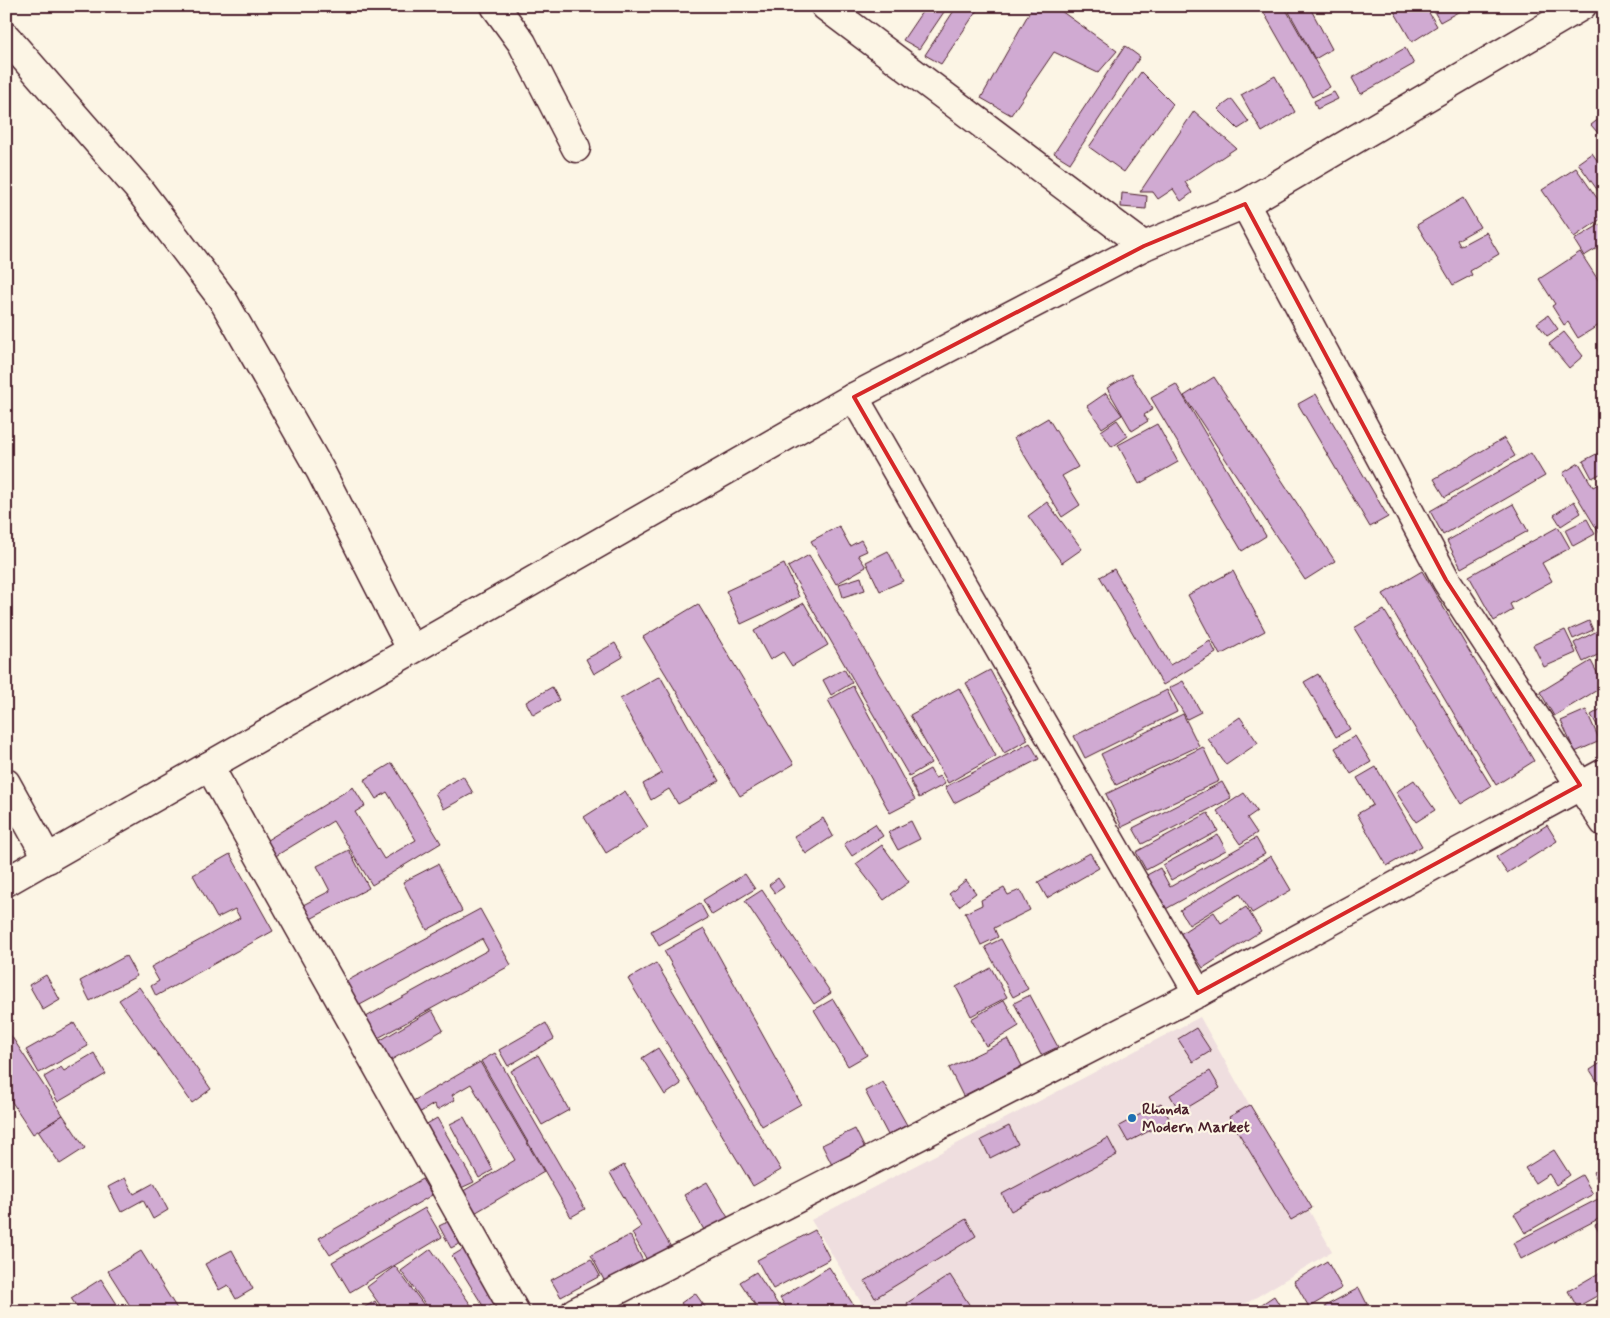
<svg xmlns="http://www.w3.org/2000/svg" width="1610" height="1318" font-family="Mynerve,sans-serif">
<rect width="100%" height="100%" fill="#fcf5e5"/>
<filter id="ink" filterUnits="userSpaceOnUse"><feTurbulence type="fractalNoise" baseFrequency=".02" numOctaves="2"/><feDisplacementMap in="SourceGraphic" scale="10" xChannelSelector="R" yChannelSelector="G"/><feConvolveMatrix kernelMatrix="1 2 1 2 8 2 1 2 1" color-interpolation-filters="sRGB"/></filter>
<g filter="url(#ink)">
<!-- built -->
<path fill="#efdedf" d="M1200,1017L1332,1251L1232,1312H867L811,1220Z"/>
<!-- building -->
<g fill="#d0aad2" stroke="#4a1f2b">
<path d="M926,6H948L919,49L903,40Z"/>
<path d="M957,6H980L941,64L925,55Z"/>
<path d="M1033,6H1054L1117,51L1098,73L1054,52L1011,115L981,98Z"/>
<path d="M1260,6H1284L1330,87L1312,97Z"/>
<path d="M1300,6H1309L1332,49L1315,59L1289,12Z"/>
<path d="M1391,6H1425L1437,26L1412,42Z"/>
<path d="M1431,6H1469L1440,22Z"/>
<path d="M1125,46L1140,57L1070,163L1054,153Z"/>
<path d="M1405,48L1414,64L1361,94L1352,78Z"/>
<path d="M1141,72L1173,104L1124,172L1089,147Z"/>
<path d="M1275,76L1295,112L1262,132L1241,95Z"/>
<path d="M1334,92L1338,99L1317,109L1314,101Z"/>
<path d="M1232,99L1249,122L1238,129L1218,109Z"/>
<path d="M1194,111L1236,148L1185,182L1192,193L1181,201L1173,189L1158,199L1153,192H1140Z"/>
<path d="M1604,115V140L1591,125Z"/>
<path d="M1592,153L1604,170V199L1578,163Z"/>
<path d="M1576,168L1604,208V217L1574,237L1542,190Z"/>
<path d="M1122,193L1147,196L1146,209L1121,207Z"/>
<path d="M1463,198L1480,227L1457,240L1460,246L1486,232L1499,254L1470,271L1472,275L1453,285L1417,225Z"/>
<path d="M1604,222V244L1584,256L1574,240Z"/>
<path d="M1580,252L1604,289V322L1578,338L1568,322L1564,325L1552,306L1555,304L1539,279Z"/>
<path d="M1548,315L1558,329L1547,336L1537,323Z"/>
<path d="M1564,332L1583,356L1569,368L1549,344Z"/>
<path d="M1131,374L1153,409L1144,415L1148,421L1132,431L1107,388Z"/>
<path d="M1214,377L1335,561L1305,580L1184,396Z"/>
<path d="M1176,384L1266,536L1242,551L1151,398Z"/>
<path d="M1106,393L1122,415L1102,428L1087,406Z"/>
<path d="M1316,394L1388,517L1370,527L1298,404Z"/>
<path d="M1048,418L1078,467L1062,476L1080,505L1062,517L1014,438Z"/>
<path d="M1117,420L1128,436L1112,447L1101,431Z"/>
<path d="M1157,424L1178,462L1139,484L1118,445Z"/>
<path d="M1504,438L1515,456L1445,497L1434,479Z"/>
<path d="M1604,450V472L1592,478L1583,461Z"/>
<path d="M1531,453L1545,476L1443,535L1430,511Z"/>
<path d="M1579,463L1593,487L1604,481V541L1563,473Z"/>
<path d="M1574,501L1581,513L1561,526L1554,515Z"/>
<path d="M1047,502L1082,549L1062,563L1028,516Z"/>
<path d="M1513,504L1528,531L1461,568L1447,541Z"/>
<path d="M1587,519L1595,534L1573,546L1565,530Z"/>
<path d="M839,526L850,546L861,540L867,551L858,555L866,567L836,584L811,541Z"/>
<path d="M1558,527L1570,548L1542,563L1552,581L1510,604L1513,610L1494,621L1469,576Z"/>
<path d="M888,551L903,581L880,591L866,562Z"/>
<path d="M809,555L931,763L909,776L788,567Z"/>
<path d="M784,564L799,597L741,624L726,591Z"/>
<path d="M1114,569L1170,665L1210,641L1216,653L1163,685L1100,577Z"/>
<path d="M1233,571L1265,631L1220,655L1188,595Z"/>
<path d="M1422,571L1534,761L1496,785L1383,594Z"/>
<path d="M861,577L865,590L843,597L839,584Z"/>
<path d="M804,603L828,645L792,666L783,652L770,660L754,631Z"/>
<path d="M698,604L794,764L740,796L643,637Z"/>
<path d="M1384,610L1491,786L1461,804L1354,628Z"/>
<path d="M1589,621L1593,630L1573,639L1569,630Z"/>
<path d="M1565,630L1576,653L1544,667L1533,645Z"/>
<path d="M1599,630L1604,640V652L1583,662L1574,643Z"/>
<path d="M615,643L623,657L594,674L586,659Z"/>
<path d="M1591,661L1604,686L1554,716L1540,692Z"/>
<path d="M844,669L852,683L831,695L823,680Z"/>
<path d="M990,670L1028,740L1004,753L966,683Z"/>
<path d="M1318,674L1350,729L1336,737L1304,682Z"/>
<path d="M660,676L719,781L678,804L669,789L651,800L643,784L662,773L620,699Z"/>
<path d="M1183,681L1201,712L1187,719L1169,688Z"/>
<path d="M853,686L915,800L890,813L828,700Z"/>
<path d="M552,687L559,700L533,715L526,702Z"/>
<path d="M959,688L996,756L948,783L910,715Z"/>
<path d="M1167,690L1177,712L1085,758L1074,736Z"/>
<path d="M1604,707V737L1591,715Z"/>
<path d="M1586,710L1600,741L1575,752L1561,721Z"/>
<path d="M1183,714L1199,746L1116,785L1101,754Z"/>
<path d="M1240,717L1258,743L1226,765L1208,739Z"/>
<path d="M1355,736L1371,762L1351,774L1335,748Z"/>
<path d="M1030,743L1039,759L954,803L945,787Z"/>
<path d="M1203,747L1219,781L1122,827L1106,794Z"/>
<path d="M392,763L441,843L372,885L333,821L274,857L264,842L353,787L365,806L355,812L384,859L416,840L387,792L376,799L364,780Z"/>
<path d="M1376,767L1422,846L1387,866L1357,814L1373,805L1357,778Z"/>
<path d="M930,769L935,778L940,776L945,784L919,798L910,780Z"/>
<path d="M463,776L473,793L444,809L435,793Z"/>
<path d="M1414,780L1435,810L1416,822L1396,792Z"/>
<path d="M1222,782L1231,798L1142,844L1133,828Z"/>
<path d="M625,791L648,827L606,853L584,817Z"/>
<path d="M1244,793L1257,811L1247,818L1257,833L1240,844L1217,811Z"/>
<path d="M1208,813L1218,831L1146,870L1136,852Z"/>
<path d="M823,818L833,836L806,854L794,836Z"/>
<path d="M911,821L920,839L898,850L888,832Z"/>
<path d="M875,824L883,836L852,856L844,844Z"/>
<path d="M1547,825L1557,841L1507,873L1496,857Z"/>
<path d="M1218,835L1226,850L1171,880L1163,865Z"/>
<path d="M1256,838L1265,854L1164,910L1145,876L1160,868L1170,887Z"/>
<path d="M882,845L909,882L884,900L856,864Z"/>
<path d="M349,850L369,888L301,924L285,893L294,888L303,905L330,891L317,866Z"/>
<path d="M1090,853L1099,868L1047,898L1038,882Z"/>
<path d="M230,854L273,931L156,996L151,986L159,981L151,967L240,918L235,909L217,918L193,875Z"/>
<path d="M1271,856L1291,890L1252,913L1240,894L1189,925L1180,910Z"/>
<path d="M438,864L462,911L427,930L403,882Z"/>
<path d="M745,874L755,889L712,915L703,900Z"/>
<path d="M778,878L784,887L775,893L769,885Z"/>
<path d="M966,880L976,893L959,906L949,894Z"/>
<path d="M1004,888L1008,895L1020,890L1030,910L994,928L998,937L981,945L965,913L982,905L981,900Z"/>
<path d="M762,890L831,993L814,1004L745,901Z"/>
<path d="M700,903L708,918L659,946L651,931Z"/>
<path d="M1246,907L1261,931L1203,968L1180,934L1214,912L1221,923Z"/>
<path d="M480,909L511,965L378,1038L366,1017L488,950L482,939L358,1006L345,982Z"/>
<path d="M704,929L801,1104L762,1126L664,951Z"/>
<path d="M1001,939L1028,989L1013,997L985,947Z"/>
<path d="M126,956L137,976L90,1001L80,981Z"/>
<path d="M656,963L781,1170L753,1186L628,979Z"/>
<path d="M991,968L1007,997L971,1016L956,987Z"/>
<path d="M46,975L60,1000L43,1010L29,985Z"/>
<path d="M139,987L211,1089L192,1103L119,1000Z"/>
<path d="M1030,995L1058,1047L1041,1055L1014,1003Z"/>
<path d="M833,999L867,1055L848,1066L814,1010Z"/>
<path d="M1004,1000L1019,1026L986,1046L971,1019Z"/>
<path d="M432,1010L443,1030L386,1063L374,1044Z"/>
<path d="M74,1023L88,1046L39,1073L26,1050Z"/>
<path d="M546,1023L554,1039L508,1066L499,1050Z"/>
<path d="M6,1028L63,1115L33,1134L6,1093Z"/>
<path d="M1196,1028L1211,1051L1193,1062L1178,1039Z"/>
<path d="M1008,1039L1022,1066L963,1096L949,1068Z"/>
<path d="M658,1048L681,1084L665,1095L642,1058Z"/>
<path d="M94,1053L106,1074L58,1102L44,1077L61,1067L64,1071Z"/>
<path d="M495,1053L585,1209L571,1217L481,1061Z"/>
<path d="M538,1055L569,1110L542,1125L511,1071Z"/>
<path d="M1604,1061V1092L1590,1070Z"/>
<path d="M480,1062L544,1172L473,1214L460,1193L515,1160L471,1084L452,1095L455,1100L437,1110L434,1104L419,1113L413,1101Z"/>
<path d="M1210,1071L1220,1088L1180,1112L1170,1095Z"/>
<path d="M883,1082L907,1125L888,1135L865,1091Z"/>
<path d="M1161,1103L1170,1120L1128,1142L1119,1126Z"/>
<path d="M1250,1105L1312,1208L1291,1220L1229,1117Z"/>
<path d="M63,1115L85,1148L60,1164L38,1131Z"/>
<path d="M464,1117L493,1170L479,1178L450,1124Z"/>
<path d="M437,1118L474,1182L461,1188L425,1125Z"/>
<path d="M1009,1126L1018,1144L990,1158L981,1140Z"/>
<path d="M855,1129L866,1151L833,1167L822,1145Z"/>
<path d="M1108,1138L1117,1155L1011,1211L1002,1194Z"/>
<path d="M1554,1150L1570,1175L1556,1185L1549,1174L1535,1183L1525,1168Z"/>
<path d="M624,1165L672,1249L648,1262L632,1233L641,1227L610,1173Z"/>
<path d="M1604,1166V1191L1593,1172Z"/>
<path d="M1582,1175L1593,1194L1525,1233L1514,1214Z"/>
<path d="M125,1178L134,1194L154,1183L168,1210L153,1219L143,1200L121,1212L108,1187Z"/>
<path d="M422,1179L432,1195L330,1255L319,1238Z"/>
<path d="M707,1182L730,1221L707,1235L684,1195Z"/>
<path d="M1598,1199L1604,1211V1216L1521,1259L1513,1243Z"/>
<path d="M425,1208L442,1237L350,1292L332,1262Z"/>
<path d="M966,1219L976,1236L875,1298L865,1281Z"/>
<path d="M451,1220L463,1242L451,1248L439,1226Z"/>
<path d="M1604,1220V1241L1595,1225Z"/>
<path d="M815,1230L830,1259L773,1289L757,1260Z"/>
<path d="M630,1235L644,1263L605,1282L591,1255Z"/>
<path d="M465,1248L499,1301L485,1309L452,1256Z"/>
<path d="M431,1249L476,1312H431L401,1271Z"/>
<path d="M232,1250L253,1289L236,1299L228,1285L219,1290L205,1264Z"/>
<path d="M141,1251L179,1312H134L108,1271Z"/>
<path d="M591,1259L600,1276L561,1297L551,1280Z"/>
<path d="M1327,1261L1342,1288L1309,1307L1294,1281Z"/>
<path d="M395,1266L429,1312H385L367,1287Z"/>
<path d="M829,1267L858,1312H789L780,1298Z"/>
<path d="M1604,1270V1292L1577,1307L1568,1291Z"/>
<path d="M756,1272L783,1312H760L740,1282Z"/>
<path d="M950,1275L974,1312H902L909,1307L907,1303Z"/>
<path d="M101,1279L122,1312H80L71,1298Z"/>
<path d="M1359,1288L1367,1304L1354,1312H1328L1325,1306Z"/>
<path d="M695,1293L708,1311L707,1312H687L681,1303Z"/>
<path d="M1274,1296L1284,1312H1250Z"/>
<path d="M375,1301L381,1312H357Z"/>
<path d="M1604,1301V1312H1584Z"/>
</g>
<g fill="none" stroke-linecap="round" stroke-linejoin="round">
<!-- minor casing -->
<g stroke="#4a1f2b" stroke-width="31">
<g id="minor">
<path d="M495,6L522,43L576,148"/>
<path d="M825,6L1144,246"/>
<path d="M6,37L137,187L223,300L320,470L411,649"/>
<path d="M1245,204L1446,580L1604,822"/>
<path d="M854,397L1198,993"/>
<path d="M209,766L515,1312"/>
<path d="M6,783L48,859"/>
<path d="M6,882L854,397L1144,246L1245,204L1582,6"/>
<path d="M575,1312L1198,993L1604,773"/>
</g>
</g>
<!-- minor -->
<use href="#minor" stroke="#fcf5e5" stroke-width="28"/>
</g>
</g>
<!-- marked area -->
<path fill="none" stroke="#d62828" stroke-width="4" stroke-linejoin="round" d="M1245,204L1446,580L1580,785L1198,993L854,397L1144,246Z"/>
<!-- markers -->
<circle fill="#1f6fb2" stroke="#fcf5e5" stroke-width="2" cx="1132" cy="1118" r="5"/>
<g text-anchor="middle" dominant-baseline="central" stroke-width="4.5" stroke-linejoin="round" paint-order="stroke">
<!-- poi labels -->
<g font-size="16" font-weight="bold" fill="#4a1f2b" stroke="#fcf5e5" text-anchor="start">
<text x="1142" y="1109">Rhonda<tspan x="1142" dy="18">Modern Market</tspan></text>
</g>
</g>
<!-- margin -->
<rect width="1610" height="1318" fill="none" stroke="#fcf5e5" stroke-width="25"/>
<rect x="12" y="12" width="1585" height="1293" fill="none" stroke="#4a1f2b" stroke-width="2" filter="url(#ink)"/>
</svg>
